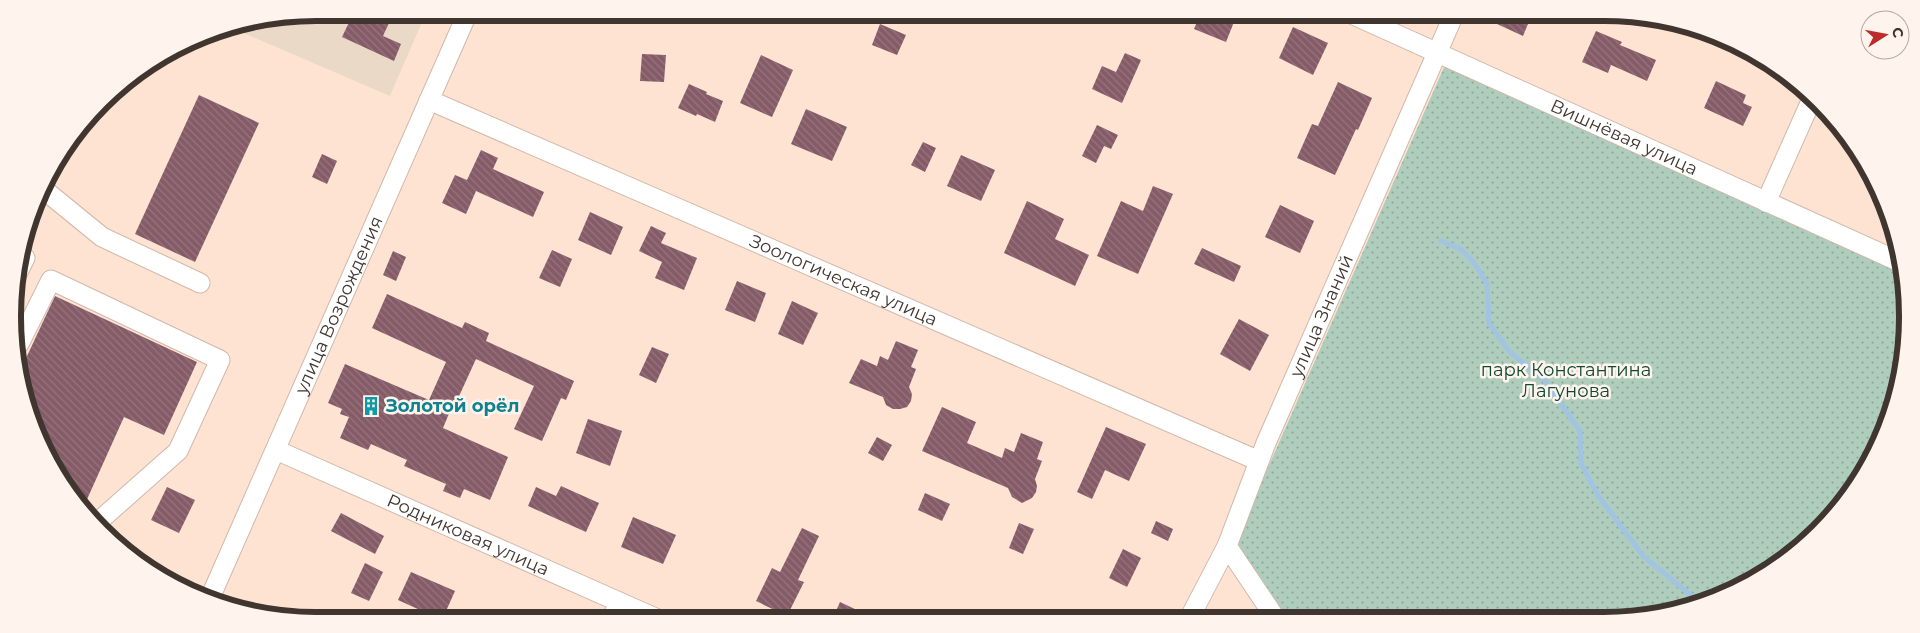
<svg xmlns="http://www.w3.org/2000/svg" width="1920" height="633" font-family="Montserrat,sans-serif">
<defs>
<pattern id="park-dots" width="8" height="8" patternUnits="userSpaceOnUse" patternTransform="scale(1.25)"><rect width="8" height="8" fill="#afcdbd"/><path d="M2 2h.1M6 6h.1" fill="none" stroke="#90a79a" stroke-width="1.8" stroke-linecap="round"/></pattern>
<pattern id="building-back-hatch" width="6" height="6" patternUnits="userSpaceOnUse" patternTransform="scale(1.25)"><rect width="6" height="6" fill="#855b67"/><path d="M-1 5l2 2M0 0l6 6M5-1l2 2" fill="none" stroke="#95757e"/></pattern>
</defs>
<rect width="100%" height="100%" fill="#fee3d3"/>
<!-- industrial -->
<path fill="#ebd9c8" d="M317,13H426L390,96L234,29Z"/>
<!-- park -->
<path fill="url(#park-dots)" d="M1445,65L1903,272L1905,277L1897,395L1867,469L1804,545L1738,589L1643,618L1287,619L1264,592L1234,545Z"/>
<g fill="none" stroke-linecap="round" stroke-linejoin="round">
<!-- stream -->
<path stroke="#a1c4e3" stroke-width="5" d="M1441,241L1461,249L1475,264L1487,284L1489,323L1509,351L1545,381L1580,431L1581,463L1597,494L1643,556L1698,601"/>
</g>
<!-- building -->
<g fill="url(#building-back-hatch)">
<path d="M354,12H394L383,36L401,44L394,61L342,37Z"/>
<path d="M1201,12H1238L1226,42L1194,29Z"/>
<path d="M1502,12H1533L1523,36L1497,24Z"/>
<path d="M880,24L906,35L897,55L872,45Z"/>
<path d="M1293,27L1328,43L1313,75L1279,58Z"/>
<path d="M1596,31L1622,42L1620,45L1656,60L1647,81L1611,65L1608,73L1582,62Z"/>
<path d="M1125,53L1141,60L1122,103L1092,89L1102,66L1116,72Z"/>
<path d="M642,54L666,55L664,82L640,81Z"/>
<path d="M761,55L793,70L772,117L740,103Z"/>
<path d="M1716,81L1746,95L1743,103L1752,107L1743,126L1704,108Z"/>
<path d="M1338,82L1372,98L1358,130L1356,129L1335,175L1297,158L1312,124L1318,126Z"/>
<path d="M689,84L707,92L706,94L723,101L715,122L697,114L696,116L678,108Z"/>
<path d="M199,95L259,123L195,262L135,234Z"/>
<path d="M806,109L847,127L832,161L791,144Z"/>
<path d="M1097,125L1118,135L1111,149L1104,146L1096,163L1082,156Z"/>
<path d="M923,142L936,148L925,172L911,165Z"/>
<path d="M481,150L498,158L493,169L544,192L533,217L476,191L466,214L442,203L455,175L467,180Z"/>
<path d="M322,154L337,161L327,184L312,177Z"/>
<path d="M961,155L995,170L981,201L947,186Z"/>
<path d="M1153,186L1173,194L1138,274L1097,256L1121,201L1143,211Z"/>
<path d="M1027,201L1064,219L1055,239L1089,255L1075,286L1004,253Z"/>
<path d="M1280,205L1314,221L1300,253L1265,237Z"/>
<path d="M590,212L623,227L611,255L578,240Z"/>
<path d="M651,226L666,233L661,243L697,258L684,290L655,278L662,262L639,251Z"/>
<path d="M1202,248L1241,266L1234,282L1194,264Z"/>
<path d="M552,250L572,259L560,287L539,278Z"/>
<path d="M393,251L406,257L396,281L383,275Z"/>
<path d="M737,281L766,293L755,322L725,310Z"/>
<path d="M387,294L462,328L465,322L489,333L486,341L574,381L566,400L561,398L542,441L514,429L534,386L476,359L455,405L453,404L443,428L508,457L490,500L464,489L460,498L443,491L446,484L404,466L407,460L371,444L368,450L340,438L349,417L340,414L342,409L328,403L345,364L429,400L446,362L372,328Z"/>
<path d="M55,296L197,362L164,435L124,417L84,506L64,486L23,395L21,369Z"/>
<path d="M792,301L818,313L803,345L778,334Z"/>
<path d="M1239,319L1269,335L1250,371L1220,354Z"/>
<path d="M896,341L918,350L911,367L916,369L909,387L912,394L911,401L907,407L900,409H893L886,405L883,397L849,383L861,359L877,366L880,356L888,360Z"/>
<path d="M652,347L669,354L656,383L639,375Z"/>
<path d="M942,407L976,422L967,443L1002,458L1005,448L1014,452L1021,433L1043,442L1037,459L1042,461L1035,479L1037,486L1036,492L1032,498L1022,503L1012,497L1008,488L922,451Z"/>
<path d="M588,419L622,431L610,466L576,453Z"/>
<path d="M1106,427L1146,444L1129,481L1105,470L1092,499L1077,492Z"/>
<path d="M877,437L892,445L883,461L868,453Z"/>
<path d="M561,486L599,503L586,532L528,506L536,487L556,496Z"/>
<path d="M167,487L195,500L179,533L151,520Z"/>
<path d="M925,493L950,504L942,521L918,510Z"/>
<path d="M341,513L384,536L375,554L331,531Z"/>
<path d="M633,517L676,535L663,564L621,547Z"/>
<path d="M1156,521L1173,529L1168,541L1151,533Z"/>
<path d="M1019,523L1034,529L1023,554L1009,548Z"/>
<path d="M802,528L819,536L798,580L804,582L787,616L756,601L772,568L780,572Z"/>
<path d="M1123,549L1141,558L1127,587L1109,578Z"/>
<path d="M365,563L383,572L369,601L351,593Z"/>
<path d="M411,572L455,591L442,620L398,600Z"/>
<path d="M840,602L876,619L832,620Z"/>
</g>
<g fill="none" stroke-linecap="round" stroke-linejoin="round">
<!-- minor casing -->
<g stroke="#d1b8a8" stroke-width="21">
<g id="minor">
<path id="s1" d="M1347,12L1900,262"/>
<path id="s2" d="M429,100L1259,461"/>
<path d="M42,188L102,237L200,283"/>
<path d="M1766,202L1811,101"/>
<path d="M15,278L25,258"/>
<path d="M19,344L51,280L220,360L178,451L99,521"/>
<path id="s3" d="M276,450L660,620"/>
<path d="M1227,546L1276,619"/>
<path id="s4" d="M210,598L468,12"/>
<path id="s5" d="M1189,619L1227,546L1266,443L1455,12"/>
<path d="M611,620L619,602"/>
</g>
</g>
<!-- minor -->
<use href="#minor" stroke="#fff" stroke-width="19"/>
</g>
<!-- icons -->
<defs>
<g id="building-bare" transform="scale(1.5)"><path d="M-4-6H4V6H1V3H-1V6H-4ZM-2.5-4.3h1.7v1.8h-1.7ZM.8-4.3h1.7v1.8H.8ZM-2.5-1h1.7V.8h-1.7ZM.8-1h1.7V.8H.8Z" fill="#0f9aa8" stroke="#fff4ed" stroke-width="2.5" paint-order="stroke"/></g>
</defs>
<g fill-rule="evenodd">
<use href="#building-bare" x="371" y="406"/>
</g>
<g text-anchor="middle" dominant-baseline="central" stroke-width="5" stroke-linejoin="round" paint-order="stroke">
<!-- street labels -->
<g font-size="18" fill="#40362f" stroke="#fff4ed">
<text stroke="none"><textPath href="#s1" startOffset="304">Вишнёвая улица</textPath></text>
<text stroke="none"><textPath href="#s2" startOffset="452">Зоологическая улица</textPath></text>
<text stroke="none"><textPath href="#s4" startOffset="320">улица Возрождения</textPath></text>
<text stroke="none"><textPath href="#s5" startOffset="331">улица Знаний</textPath></text>
<text stroke="none"><textPath href="#s3" startOffset="210">Родниковая улица</textPath></text>
</g>
<!-- park labels -->
<g font-size="18" fill="#0f4831" stroke="#fff4ed">
<text x="1566" y="370">парк Константина<tspan x="1566" dy="21">Лагунова</tspan></text>
</g>
<!-- culture labels -->
<g font-size="18" font-weight="bold" fill="#0d838f" stroke="#fff4ed" text-anchor="start">
<text x="386" y="406">Золотой орёл</text>
</g>
</g>
<!-- crop -->
<path d="M0 0H1920V633H0ZM316 21H1604A295 295 0 0 1 1899 316V317A295 295 0 0 1 1604 612H316A295 295 0 0 1 21 317V316A295 295 0 0 1 316 21Z" fill="#fff4ed" fill-rule="evenodd"/>
<path fill="none" stroke="#40362f" stroke-width="6" d="M316 21H1604A295 295 0 0 1 1899 316V317A295 295 0 0 1 1604 612H316A295 295 0 0 1 21 317V316A295 295 0 0 1 316 21Z"/>
<!-- north arrow -->
<g transform="translate(1885 35) rotate(79)"><circle r="24" fill="#fff4ed" stroke="#b3a8a1"/>
<path d="M0-4L9 19L0 12L-9 19Z" fill="#bb2c2b"/>
<text y="-8" font-size="14" font-weight="bold" text-anchor="middle" fill="#40362f">С</text>
</g>
</svg>
